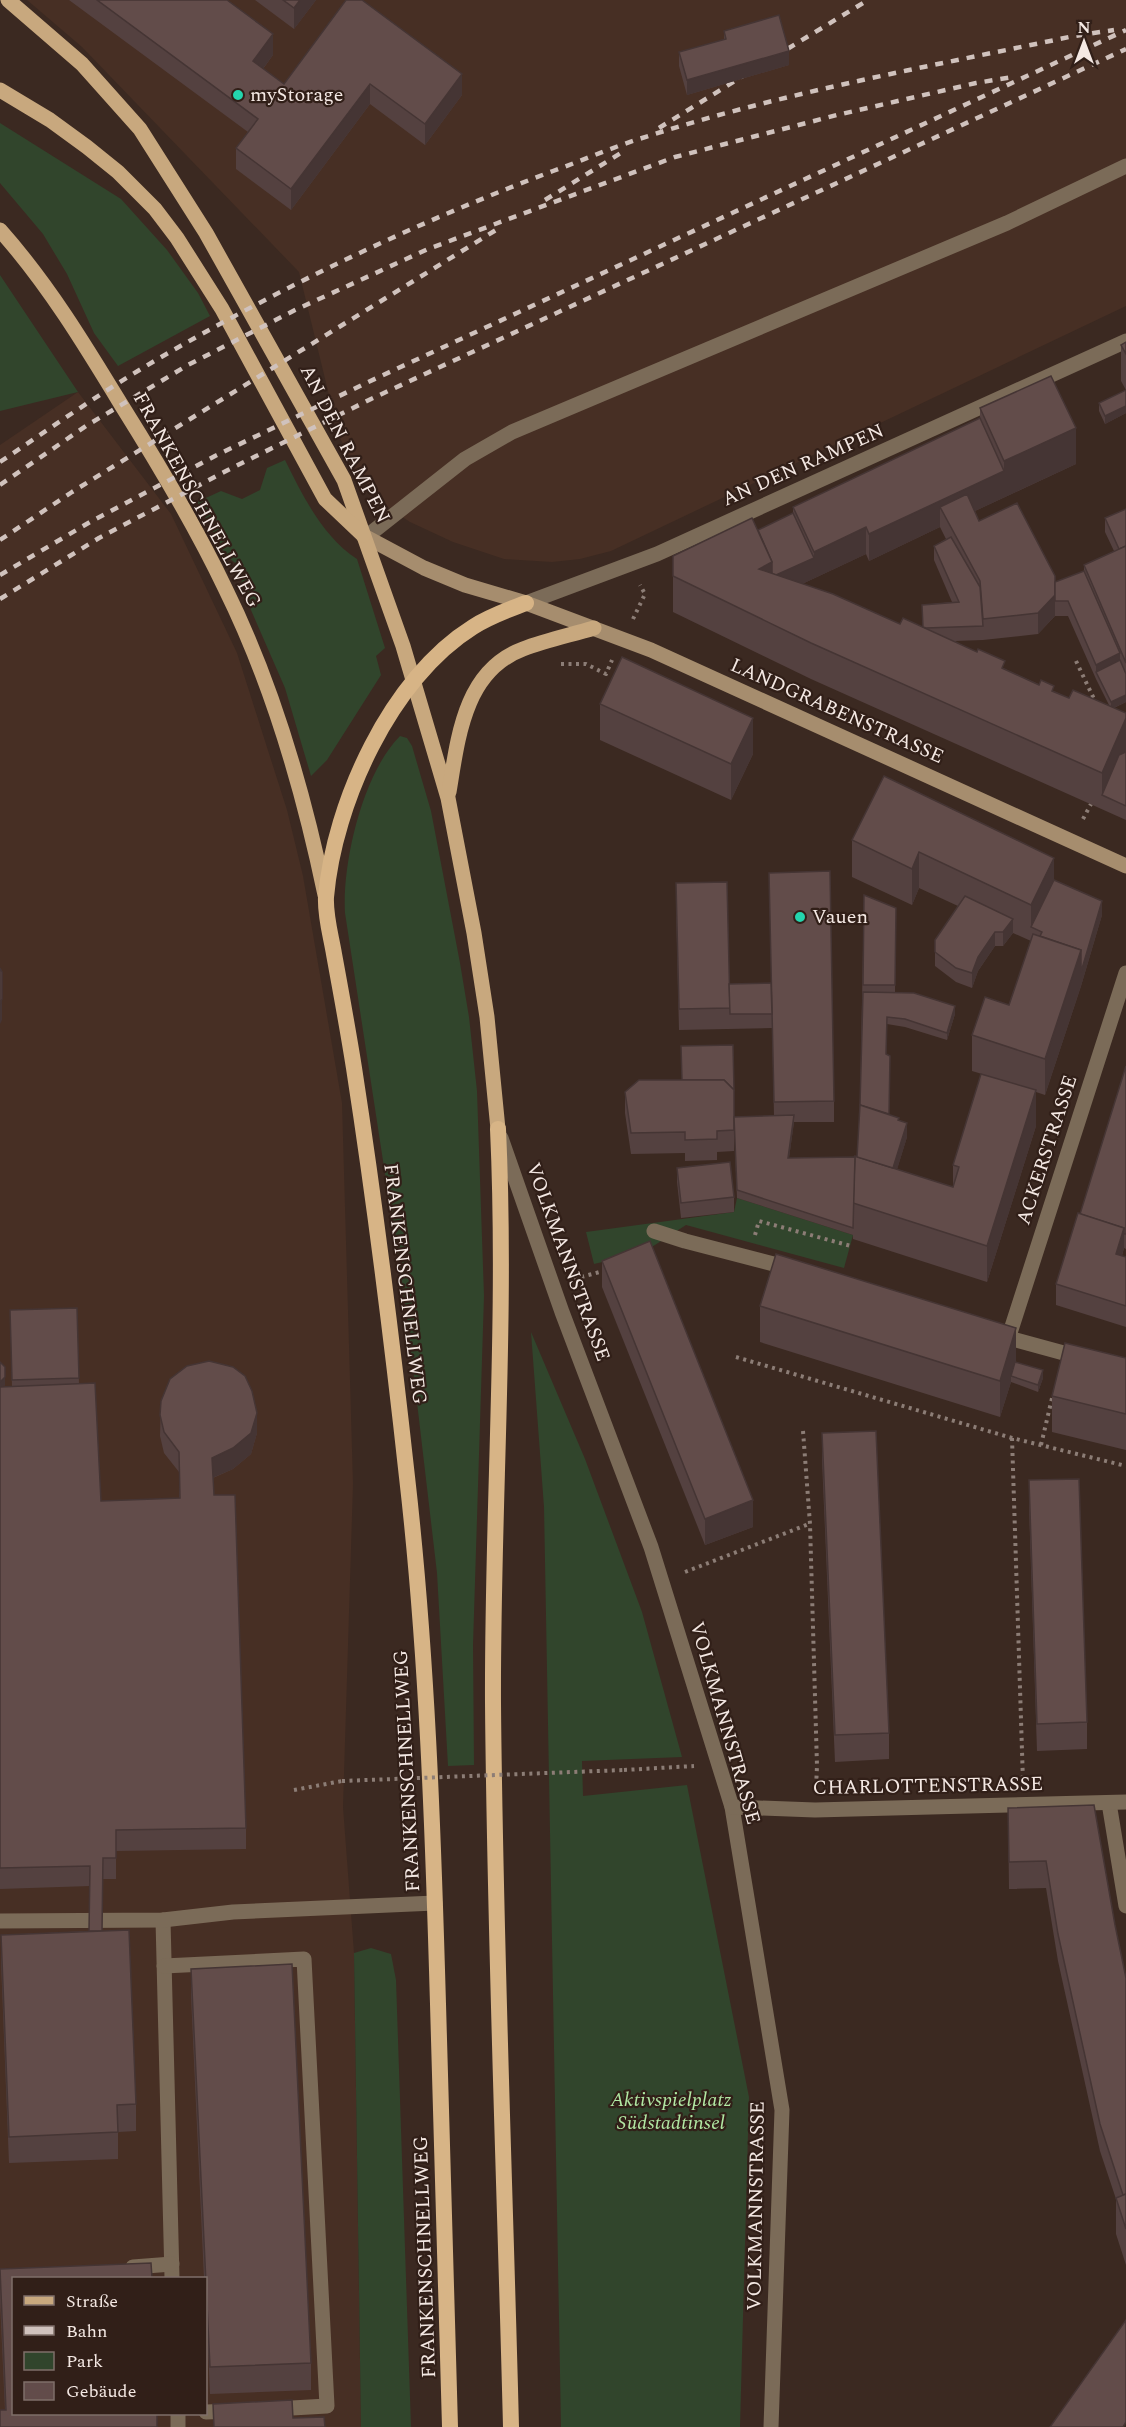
<svg xmlns="http://www.w3.org/2000/svg" width="1126" height="2427" font-family="Spectral,serif">
<rect width="100%" height="100%" fill="#3b2921"/>
<!-- built -->
<g fill="#472f24" fill-rule="evenodd">
<path d="M27,0H1126V306L611,551L580,559L552,562L504,559L453,542L410,522L390,509L357,472L339,436L299,272L82,47Z"/>
<path d="M78,392L171,514L237,653L287,810L303,876L342,1103L353,1484L343,1807L354,1953L361,2427H0V445ZM14,2278H206V2414H14Z"/>
</g>
<!-- green -->
<g fill="#31452c">
<path d="M0,123L121,199L167,250L198,293L210,316L118,366L94,333L67,274L43,234L0,183Z"/>
<path d="M0,275L78,392L0,411Z"/>
<path d="M285,460C303,496 322,536 357,559L385,648L376,656L381,675L327,760L311,776L285,688L240,585L246,571L226,556L197,502L221,491L242,499L260,490L267,468Z"/>
<path d="M400,736L407,738L412,746L431,811L460,963L469,1017L477,1091L484,1296L473,1645L474,1765L448,1766L437,1573L407,1317L345,913C342,862 363,773 400,736Z"/>
<path d="M737,1198L853,1235L844,1268L686,1225L644,1252L594,1264L586,1232L734,1212Z"/>
<path d="M531,1332L585,1459L642,1612L682,1757L582,1761L583,1796L687,1785L749,2097L740,2427H561L544,1507Z"/>
<path d="M371,1948L391,1954L396,1980L411,2427H361L354,1953Z"/>
</g>
<g fill="none" stroke-linecap="round" stroke-linejoin="round">
<!-- path -->
<g stroke="#8c7d76" stroke-width="4" stroke-dasharray="3 4.5" stroke-linecap="butt">
<path d="M633,619L645,594L640,585"/>
<path d="M1076,661L1095,701"/>
<path d="M561,664H586L606,674L612,660"/>
<path d="M1083,819L1091,804"/>
<path d="M755,1235L759,1221L851,1246"/>
<path d="M574,1279L607,1270"/>
<path d="M736,1357L1012,1438L1126,1466"/>
<path d="M803,1431L810,1524L817,1766L816,1788"/>
<path d="M1012,1438L1023,1782"/>
<path d="M1041,1445L1053,1394"/>
<path d="M685,1572L809,1524"/>
<path d="M624,1770L694,1766"/>
<path d="M294,1790L342,1781"/>
</g>
<!-- service -->
<g stroke="#7b6b58" stroke-width="15">
<path d="M366,537L465,459L512,432L1007,223L1126,166"/>
<path d="M163,1920L172,2278"/>
<path d="M0,1921L163,1920L233,1912L435,1903"/>
<path d="M164,1966L304,1959L327,2406L274,2409"/>
<path d="M133,2267L172,2264"/>
<path d="M206,2412L232,2411"/>
<path d="M178,2414V2427"/>
</g>
<!-- minor -->
<g stroke="#7b6b58" stroke-width="15">
<path d="M501,1138L562,1312L651,1547L732,1807L782,2110L771,2427"/>
<path d="M654,1231L685,1241L793,1269"/>
<path d="M998,1335L1082,1358"/>
<path d="M1008,1339L1126,973"/>
<path d="M1109,1803L1126,1906"/>
<path d="M732,1807L815,1810L1126,1802"/>
</g>
<!-- tertiary -->
<path stroke="#7b6b58" stroke-width="15" d="M526,603L657,554L1126,341"/>
<!-- secondary -->
<path stroke="#a68d6e" stroke-width="15" d="M366,537L424,568L465,585L526,603L651,650L1126,866"/>
<!-- primary -->
<g stroke="#c8a87e" stroke-width="15">
<path d="M8,0L82,64L140,129L206,233L344,480L403,646L448,798L474,933L487,1017L498,1129"/>
<path d="M0,90L50,120L87,147L118,172L155,209L177,238L222,309L325,499L363,535"/>
<path d="M0,230C48,284 85,345 122,406C159,465 195,525 225,588C273,685 303,789 325,895"/>
<path d="M449,792C458,738 464,671 523,649C546,640 571,635 594,628"/>
</g>
<!-- trunk -->
<g stroke="#d7b486" stroke-width="16">
<path d="M498,1129C507,1321 492,1512 493,1703C495,1944 505,2186 511,2427"/>
<path d="M450,2427C446,2286 442,2145 438,2004C433,1828 427,1652 407,1477C392,1340 375,1204 354,1068C348,1030 341,992 334,954C331,936 325,916 326,897C334,803 391,678 473,627C490,616 508,610 526,603"/>
</g>
<!-- rail -->
<g stroke="#d0c2bd" stroke-width="4.5" stroke-dasharray="8 8" stroke-linecap="butt">
<path d="M774,57L868,0"/>
<path d="M659,128L751,71"/>
<path d="M545,200L624,151"/>
<path d="M0,462C58,423 116,382 177,348C298,279 423,220 553,171C581,161 608,149 636,140C779,93 927,67 1074,36L1114,30"/>
<path d="M0,485L86,426L188,365L295,310L428,249L675,157L837,115L976,83L1013,77"/>
<path d="M0,540L72,492L496,230"/>
<path d="M0,575L90,522L215,456L364,384L1126,30"/>
<path d="M0,599L99,538L228,470L371,399L1126,49"/>
</g>
<!-- path-bridge -->
<path stroke="#8c7d76" stroke-width="4" stroke-dasharray="3 4.5" stroke-linecap="butt" d="M342,1781L624,1770"/>
</g>
<!-- wall -->
<g fill="#544140" fill-rule="evenodd">
<path d="M69,0H227L273,55L263,69L284,84L346,0L462,95L425,145L370,104L291,210L236,169V148L248,132Z"/>
<path d="M255,0H316L294,29Z"/>
<path d="M724,31L789,65L687,95L679,66V52L724,40Z"/>
<path d="M1126,342V413L1105,424L1099,411V403L1126,390L1121,381V345Z"/>
<path d="M980,408L1076,464L975,511L979,521L1055,582L1084,571V565L1114,551L1105,532V518L1126,509V702L1114,708L1126,713V820L811,679L673,612V556L758,530L793,513V507L980,418ZM940,527L946,539L934,546V560L952,602L922,605L923,627L900,624L802,584L866,554L869,561ZM1055,616H1068L1096,679L1109,705L1069,698L1005,669L955,641L983,640L1038,634Z"/>
<path d="M600,704L753,754L731,800L600,740Z"/>
<path d="M884,776L1054,880L1102,915L1081,986L1045,1095L1036,1092V1126L987,1282L853,1239V1235L737,1198L734,1124V1151L717,1152V1160L685,1161V1153L631,1154L625,1113V1092L734,1117L774,1116L772,1022V1028L679,1030L676,904L729,984L771,983L834,1101V1122H794L789,1158L857,1157L860,1105L864,895L896,908L895,992L955,1014L947,1040L905,1027L887,1024L886,1054L889,1115L899,1121L907,1137L897,1169L953,1187V1165L982,1074L972,1071V1035L1009,1005L1031,941L1013,933L1003,946H995L978,971L972,988L956,982L935,966V940L958,906L919,888L912,905L852,877V840Z"/>
<path d="M1126,1066V1249L1124,1248L1122,1256L1126,1257V1327L1056,1305V1284L1080,1214Z"/>
<path d="M677,1168L734,1197V1212L681,1218L677,1182Z"/>
<path d="M602,1261L753,1527L705,1545L602,1287Z"/>
<path d="M760,1306L1016,1363L1043,1378L1038,1392L1011,1382L1000,1417L760,1342Z"/>
<path d="M77,1308L79,1384L101,1501L179,1498V1472L164,1453L160,1436L161,1401L257,1433L251,1454L233,1469L213,1478L214,1495L246,1828V1849L116,1851V1879H103L102,1931L136,2104V2131L118,2132V2159L9,2163L1,1962V1935L89,1931L90,1886L0,1889V1362L5,1385L2,1387H12L10,1310Z"/>
<path d="M1126,1358V1450L1052,1432V1396Z"/>
<path d="M822,1433L889,1733V1759L835,1762L822,1460Z"/>
<path d="M1029,1480L1087,1722V1749L1037,1751L1029,1507Z"/>
<path d="M1008,1808L1115,1925L1126,1978V2265L1116,2234V2199L1100,2151L1058,1961L1046,1888L1009,1889Z"/>
<path d="M191,1969L311,2363V2390L210,2394L206,2302V2278H204L191,1996Z"/>
<path d="M0,2269L157,2427L5,2410L0,2301Z"/>
</g>
<!-- shaded-wall -->
<g fill="#453534">
<path d="M300,0H316L294,29V8Z"/>
<path d="M273,34V55L253,82V61Z"/>
<path d="M789,51V65L687,95V80Z"/>
<path d="M462,74V95L425,145V124Z"/>
<path d="M370,84V104L291,210V189Z"/>
<path d="M1126,406V413L1105,424V416Z"/>
<path d="M1076,428V464L949,523L940,507V527L869,561V534L1004,471V461Z"/>
<path d="M866,527V554L772,598L759,569L772,562L814,558V552Z"/>
<path d="M1055,595V616L1038,634V613Z"/>
<path d="M1120,653V668L1096,672V679V665Z"/>
<path d="M1126,695V702L1111,709V702Z"/>
<path d="M753,718V754L731,800V764Z"/>
<path d="M1126,718V754L1102,795V773Z"/>
<path d="M919,852V888L912,905V869Z"/>
<path d="M1054,858V894L1031,927V905Z"/>
<path d="M1102,901V915L1081,986L1045,1095V1059L1081,950Z"/>
<path d="M1013,919V933L1003,946V932Z"/>
<path d="M995,932V946L978,971L972,988V973L978,957Z"/>
<path d="M2,999V1020L0,1024V1004Z"/>
<path d="M955,1006V1014L947,1040V1033Z"/>
<path d="M1036,1090V1126L987,1282V1246Z"/>
<path d="M794,1115V1122L788,1165V1158Z"/>
<path d="M907,1123V1137L893,1183V1169Z"/>
<path d="M1124,1228V1248L1116,1275V1254Z"/>
<path d="M1016,1328V1364L1011,1376V1382L1000,1417V1381Z"/>
<path d="M1043,1370V1378L1038,1392V1385Z"/>
<path d="M5,1377V1385L0,1389V1382Z"/>
<path d="M257,1413V1433L251,1454L233,1469L212,1478V1458Z"/>
<path d="M753,1500V1527L705,1545V1519Z"/>
</g>
<!-- building -->
<g fill="#624c4a" stroke="#453534" stroke-width="1.5">
<path d="M97,0H227L273,34L253,61L284,84L346,0H362L462,74L425,124L370,84L291,189L236,148L258,119Z"/>
<path d="M283,0H300L294,8Z"/>
<path d="M779,15L789,51L687,80L679,52L726,39L724,31Z"/>
<path d="M1126,342V354L1121,345Z"/>
<path d="M1051,376L1076,428L1004,461L980,408Z"/>
<path d="M1126,390V406L1105,416L1099,403Z"/>
<path d="M980,418L1004,471L869,534L866,527L814,552L793,507Z"/>
<path d="M967,494L979,521L1017,503L1055,576V595L1038,613L983,619L980,581L940,507Z"/>
<path d="M1126,509V546L1119,549L1105,518Z"/>
<path d="M793,513L814,558L776,575L772,574V562L758,530Z"/>
<path d="M752,518L772,562L759,569L833,594L900,624L903,618L977,652L978,649L1005,661L1002,668L1039,685L1041,680L1054,686L1052,691L1069,698L1073,690L1126,713V718L1102,773L811,643L673,576V556Z"/>
<path d="M951,537L980,587L983,626L926,628L923,627L922,605L959,602L934,546Z"/>
<path d="M1126,546V663L1084,565Z"/>
<path d="M1084,571L1120,653L1096,665L1068,601H1055V582Z"/>
<path d="M622,657L753,718L731,764L600,704Z"/>
<path d="M1120,660L1126,674V695L1111,702L1096,672Z"/>
<path d="M1126,752V806L1102,795L1119,755Z"/>
<path d="M884,776L1054,858L1031,905L919,852L912,869L852,840Z"/>
<path d="M830,871L834,1101L774,1102L769,873Z"/>
<path d="M1054,880L1102,901L1081,972V950L1040,936L1042,932L1031,927Z"/>
<path d="M727,882L730,1008L679,1009L676,883Z"/>
<path d="M864,895L896,908L895,985H863Z"/>
<path d="M965,896L1013,919L1003,932H995L978,957L972,973L956,968L935,952V940Z"/>
<path d="M1033,934L1081,950L1045,1059L972,1035L985,997L1009,1005Z"/>
<path d="M0,968L2,972V999L0,1004Z"/>
<path d="M771,983L772,1014H730L729,984Z"/>
<path d="M863,992L914,993L955,1006L947,1033L905,1019L887,1017L886,1054L890,1056L889,1114L860,1105Z"/>
<path d="M733,1045L734,1090L724,1080H682L681,1046Z"/>
<path d="M1126,1066V1234H1124V1228L1080,1214Z"/>
<path d="M981,1074L1036,1090L987,1246L853,1203L855,1156L953,1187L959,1167L953,1165Z"/>
<path d="M639,1080H724L734,1090V1130L717,1131V1139L685,1140V1132L631,1133L625,1092Z"/>
<path d="M860,1105L899,1118L898,1120L907,1123L893,1168L857,1157Z"/>
<path d="M794,1115L788,1158L855,1157L853,1228L737,1190L734,1117Z"/>
<path d="M730,1162L734,1197L681,1203L677,1168Z"/>
<path d="M1078,1213L1124,1228L1116,1254L1126,1257V1306L1056,1284Z"/>
<path d="M650,1241L753,1500L705,1519L602,1261Z"/>
<path d="M776,1254L1016,1328L1000,1381L760,1306Z"/>
<path d="M77,1308L79,1378L12,1380L10,1310Z"/>
<path d="M1065,1343L1126,1358V1414L1052,1396Z"/>
<path d="M209,1361L233,1367L245,1376L252,1391L257,1413L251,1433L233,1448L212,1458L214,1495H235L246,1828L116,1830V1858H103L102,1931H89L90,1866L0,1868V1387L95,1383L101,1501L180,1498L179,1452L164,1432L160,1415L161,1401L170,1379L187,1366Z"/>
<path d="M0,1362L5,1367V1377L0,1382Z"/>
<path d="M1015,1362L1043,1370L1038,1385L1011,1376Z"/>
<path d="M876,1431L889,1733L835,1735L822,1433Z"/>
<path d="M1079,1479L1087,1722L1037,1724L1029,1480Z"/>
<path d="M1094,1805L1115,1925L1126,1978V2194L1123,2195L1100,2124L1058,1934L1046,1861L1009,1862L1008,1808Z"/>
<path d="M129,1930L136,2104L117,2105L118,2132L9,2137L1,1935Z"/>
<path d="M292,1964L311,2363L210,2367L191,1969Z"/>
<path d="M1126,2194V2229L1116,2198Z"/>
<path d="M151,2263L152,2278H14V2414H157V2427H0V2410H6L0,2269Z"/>
<path d="M1126,2320V2422L1123,2427H1050Z"/>
<path d="M292,2400L293,2418L324,2417L325,2427H214L213,2404Z"/>
</g>
<!-- markers -->
<g fill="#24d5ae" stroke="#311f18" stroke-width="2">
<circle cx="238" cy="95" r="6"/>
<circle cx="800" cy="917" r="6"/>
</g>
<g text-anchor="middle" dominant-baseline="central" stroke-width="4.5" stroke-linejoin="round" paint-order="stroke">
<!-- poi labels -->
<g font-size="20" fill="#f4e8e3" stroke="#311f18" text-anchor="start">
<text x="250" y="95">myStorage</text>
<text x="812" y="917">Vauen</text>
</g>
<!-- street labels -->
<g font-size="20" fill="#f4e8e3" stroke="#311f18">
<text transform="translate(345 444) rotate(63)">AN DEN RAMPEN</text>
<text transform="translate(803 465) rotate(-24)">AN DEN RAMPEN</text>
<text transform="translate(197 500) rotate(61)">FRANKENSCHNELLWEG</text>
<text transform="translate(837 711) rotate(24)">LANDGRABENSTRASSE</text>
<text transform="translate(1047 1150) rotate(-72)">ACKERSTRASSE</text>
<text transform="translate(568 1262) rotate(70)">VOLKMANNSTRASSE</text>
<text transform="translate(405 1284) rotate(83)">FRANKENSCHNELLWEG</text>
<text transform="translate(725 1723) rotate(74)">VOLKMANNSTRASSE</text>
<text transform="translate(407 1771) rotate(-93)">FRANKENSCHNELLWEG</text>
<text transform="translate(928 1786) rotate(-1)">CHARLOTTENSTRASSE</text>
<text transform="translate(756 2206) rotate(-89)">VOLKMANNSTRASSE</text>
<text transform="translate(425 2257) rotate(-92)">FRANKENSCHNELLWEG</text>
</g>
<!-- park labels -->
<g font-size="20" font-style="italic" fill="#b2e9a4" stroke="#311f18">
<text x="671" y="2100">Aktivspielplatz<tspan x="671" dy="23">Südstadtinsel</tspan></text>
</g>
</g>
<!-- legend -->
<rect x="12" y="2277" width="195" height="138" fill="#311f18" stroke="#7f6f69" stroke-width="1.5"/>
<rect x="24" y="2296" width="30" height="9" fill="#c8a87e" stroke="#7f6f69" stroke-width="1.5"/>
<text x="66" y="2307" font-size="18" fill="#f4e8e3">Straße</text>
<rect x="24" y="2326" width="30" height="9" fill="#d0c2bd" stroke="#7f6f69" stroke-width="1.5"/>
<text x="66" y="2337" font-size="18" fill="#f4e8e3">Bahn</text>
<rect x="24" y="2352" width="30" height="18" fill="#31452c" stroke="#7f6f69" stroke-width="1.5"/>
<text x="66" y="2367" font-size="18" fill="#f4e8e3">Park</text>
<rect x="24" y="2382" width="30" height="18" fill="#624c4a" stroke="#7f6f69" stroke-width="1.5"/>
<text x="66" y="2397" font-size="18" fill="#f4e8e3">Gebäude</text>
<!-- north arrow -->
<g transform="translate(1084 42)" stroke="#311f18" stroke-width="4.5" paint-order="stroke">
<path d="M0-4.5L10 22L0 15L-10 22Z" fill="#f4e8e3"/>
<text y="-9" font-size="16" font-weight="bold" text-anchor="middle" fill="#f4e8e3">N</text>
</g>
</svg>
